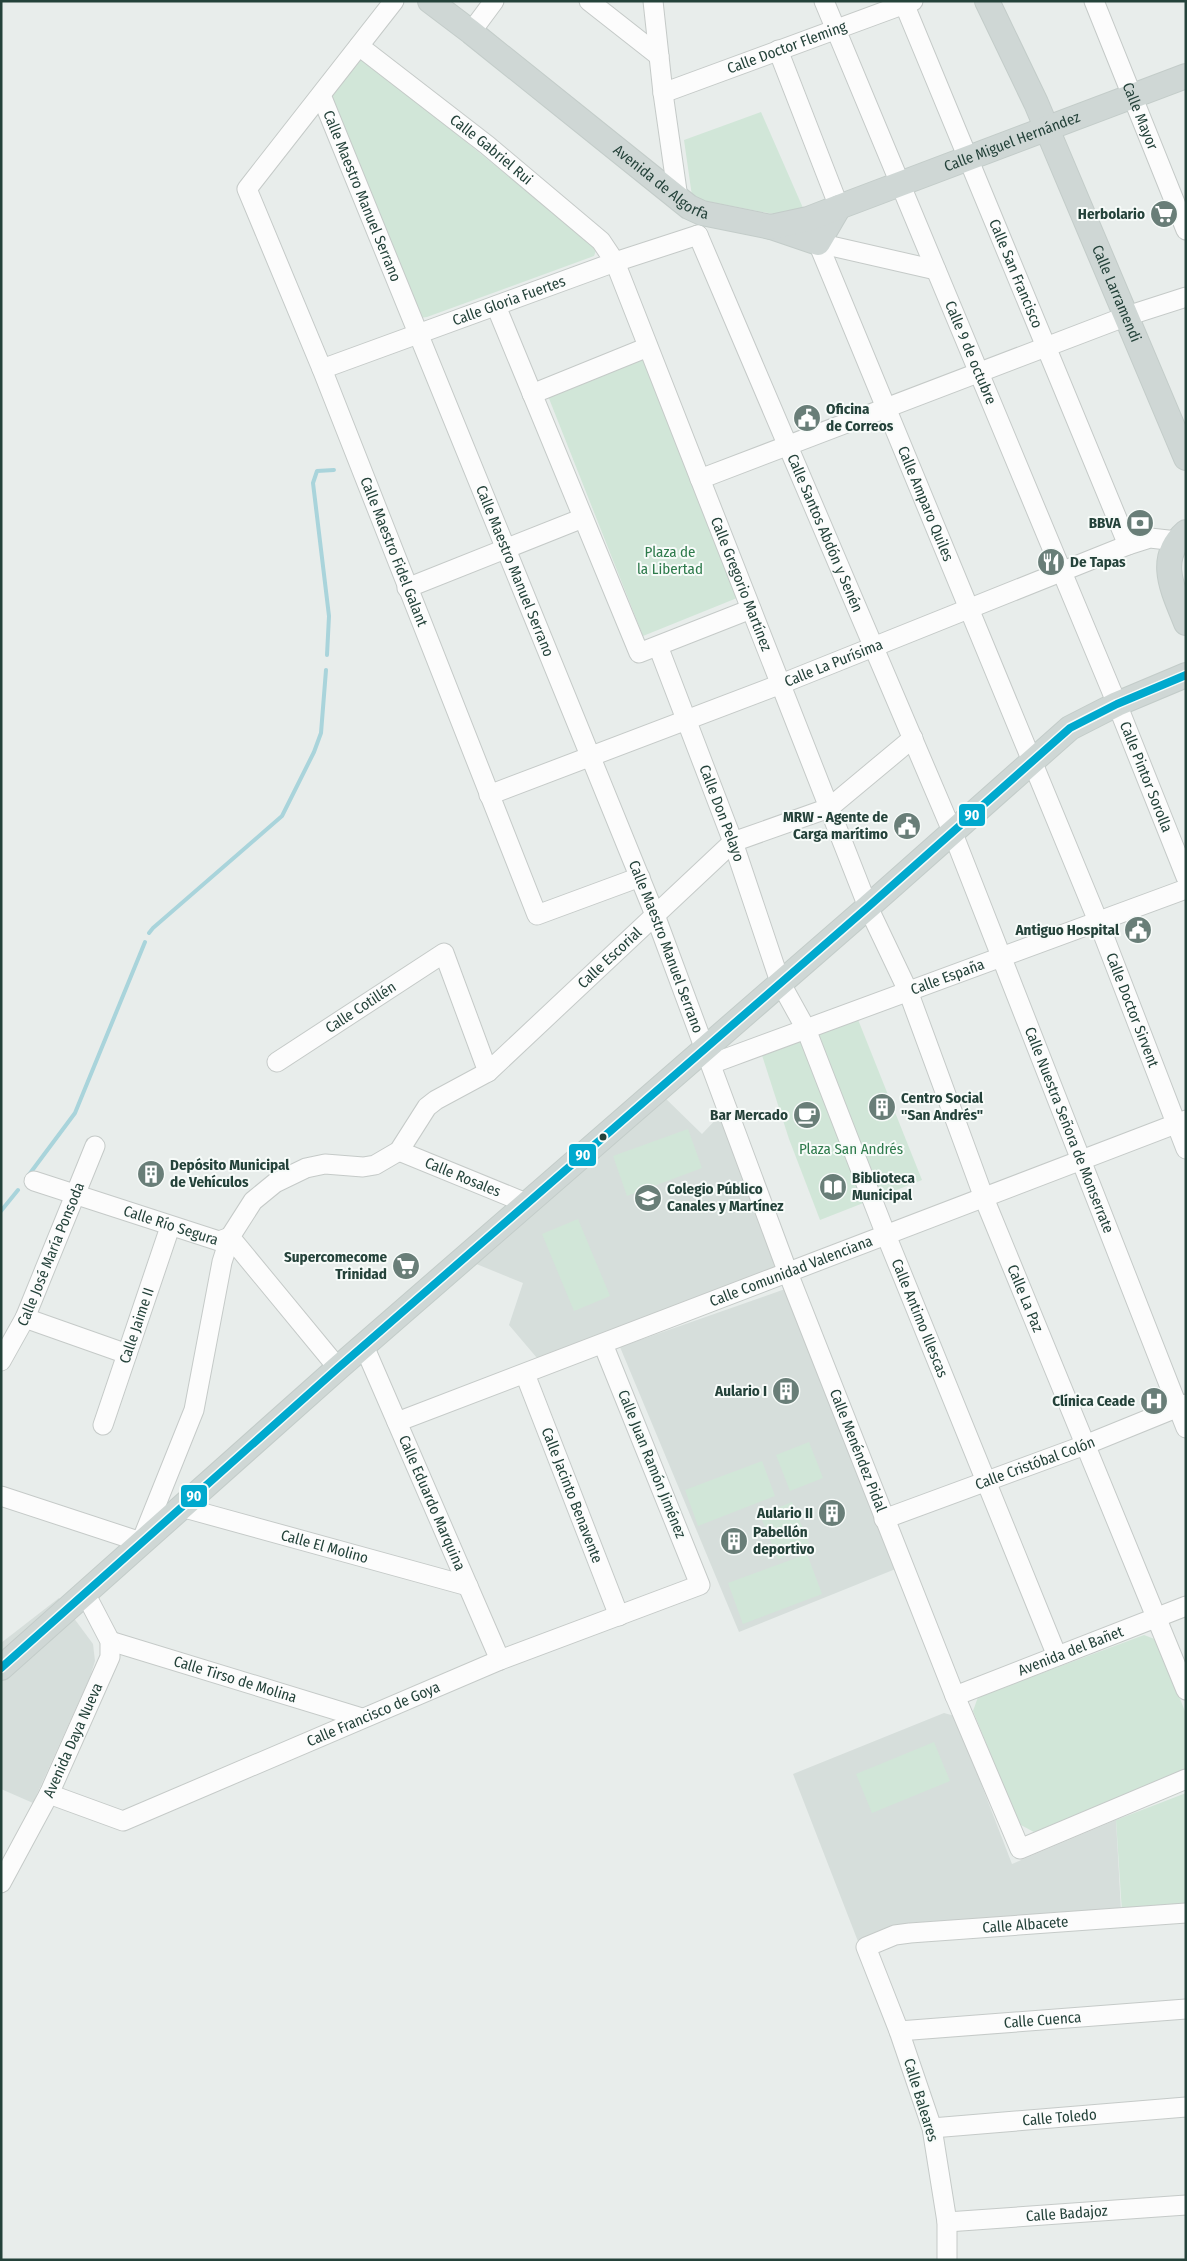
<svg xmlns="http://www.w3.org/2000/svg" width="1187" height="2261" font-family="'Fira Sans Condensed',sans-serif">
<rect width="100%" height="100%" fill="#e8edeb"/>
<!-- built -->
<g fill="#d6dedb">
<path d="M661,1094L702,1134L721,1114L783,1271L537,1358L509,1325L523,1283L469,1261Z"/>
<path d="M788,1288L903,1566L739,1632L620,1347Z"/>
<path d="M59,1598L93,1644L95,1661L90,1677L33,1803L1,1789V1643Z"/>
<path d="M944,1713L955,1716L1012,1864L1116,1820L1121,1911L909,1923L859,1944L793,1774Z"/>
</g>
<!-- green -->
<g fill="#d1e6d8">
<path d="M364,59L597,248L594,256L427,317L420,318L331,104L332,96L358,61Z"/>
<path d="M761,112L803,208L784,216L701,200L692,196L684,140Z"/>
<path d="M644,357L742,596L643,636L548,396Z"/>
<path d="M857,1017L922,1180L820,1220L789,1139L760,1049Z"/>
<path d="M688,1129L702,1168L627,1196L613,1156Z"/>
<path d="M578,1219L610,1296L574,1311L542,1234Z"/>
<path d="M809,1442L823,1478L790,1491L776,1455Z"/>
<path d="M762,1461L775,1496L698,1526L685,1490Z"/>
<path d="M792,1502L810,1546L778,1559L760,1515Z"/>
<path d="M807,1554L822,1594L743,1624L728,1583Z"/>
<path d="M1144,1635L1157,1640L1186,1714V1771L1034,1832L1019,1824L973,1711L978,1697Z"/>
<path d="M934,1742L950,1781L872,1813L856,1774Z"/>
<path d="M1186,1793V1908L1122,1912L1116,1820Z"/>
</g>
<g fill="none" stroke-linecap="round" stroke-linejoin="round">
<!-- stream -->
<g stroke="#a9d4db" stroke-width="4">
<path d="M327,655L329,616L313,483L317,471L334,470"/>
<path d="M149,933L153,928L282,816L314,752L321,733L326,670"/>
<path d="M28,1176L75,1113L145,942"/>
<path d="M1,1211L18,1190"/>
</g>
<!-- minor casing -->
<g stroke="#c5cac8" stroke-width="21">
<g id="minor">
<path id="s1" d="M394,1L247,189L322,369L537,915L640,877"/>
<path d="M589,1L659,56"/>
<path d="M653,1L663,93L678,198"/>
<path id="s2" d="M824,1L1117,704L1186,877"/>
<path id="s3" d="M903,1L1128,545"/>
<path id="s4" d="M1094,1L1186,230"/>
<path d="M471,32L494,1"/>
<path id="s5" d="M359,46L487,145L601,241L615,262L868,907L908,991L984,1198L1186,1690"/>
<path d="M778,50L839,207"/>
<path id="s6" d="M663,93L913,1"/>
<path id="s7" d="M321,95L655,915L788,1273L955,1696L1020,1849L1186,1779"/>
<path id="s8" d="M813,231L1098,921L1186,1149"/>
<path id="s9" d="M698,235L952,831L1186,1428"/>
<path d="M818,243L936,270"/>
<path d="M496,306L639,653L751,609"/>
<path id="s10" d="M322,369L615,262L698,235"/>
<path d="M532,394L648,347"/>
<path d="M700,479L1127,316L1186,297"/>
<path d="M407,588L583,518"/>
<path id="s11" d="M658,646L733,842L780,982L806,1029L886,1235L1057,1656"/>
<path id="s12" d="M489,795L781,684L1128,545L1150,538L1177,541"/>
<path id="s13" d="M277,1062L444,953L488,1072"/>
<path id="s14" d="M711,1064L1186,889"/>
<path id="s15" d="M399,1151L526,1203"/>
<path id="s16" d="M34,1181L219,1241L230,1237"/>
<path d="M230,1237L338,1368"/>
<path d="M25,1318L127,1354"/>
<path id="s17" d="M364,1346L500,1660"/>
<path id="s18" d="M1,1361L25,1318L95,1146"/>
<path id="s19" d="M525,1374L619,1616"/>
<path id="s20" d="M397,1422L1186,1120"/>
<path id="s21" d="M103,1425L170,1227"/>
<path id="s22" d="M1,1496L141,1542L194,1410L222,1262L230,1237L253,1201L275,1183L306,1168L325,1164L363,1167L375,1165L399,1151L427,1107L436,1100L488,1072L733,842L829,808L913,738"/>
<path id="s23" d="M181,1507L468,1586"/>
<path id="s24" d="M884,1519L1085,1445L1186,1404"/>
<path id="s25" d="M110,1641L362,1718"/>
<path id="s26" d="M955,1696L1186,1606"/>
<path id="s27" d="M49,1794L123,1821L500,1660L700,1585L603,1344"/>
<path id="s28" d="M1,1883L49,1794L110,1657V1641L85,1593"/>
<path id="s29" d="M899,2031L1186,2009"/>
<path id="s30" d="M932,2128L1186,2107"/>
<path id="s31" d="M947,2222L1186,2205"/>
<path id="s32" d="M947,2260V2222L932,2128L899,2031L866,1947L895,1935L910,1933L1186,1913"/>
</g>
</g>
<!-- major casing -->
<g stroke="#c3ccc9" stroke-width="26">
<g id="major">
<path id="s33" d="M430,1L471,32L689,207L702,213L771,227L818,243L839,207"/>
<path id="s34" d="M987,1L1036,103L1186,458"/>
<path id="s35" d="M771,227L808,219L839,207L1186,76"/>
<path d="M1186,532C1155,559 1174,592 1186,623"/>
<path d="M1,1668L338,1368L868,907L1070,728L1117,704L1186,675"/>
</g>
</g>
<!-- minor -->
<use href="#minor" stroke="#fcfcfc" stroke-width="19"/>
<!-- major -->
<use href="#major" stroke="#cfd7d5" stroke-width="24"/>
<!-- bus-1 casing -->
<g stroke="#f7fbf9" stroke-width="11">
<path id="bus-1" d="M1,1668L338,1368L868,907L1070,728L1117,704L1186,675"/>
</g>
<!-- bus-1 -->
<use href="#bus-1" stroke="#00a9ce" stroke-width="8"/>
</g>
<!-- icons -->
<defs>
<g id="supermarket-disc" transform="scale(1.4375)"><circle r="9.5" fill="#697e78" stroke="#f7fbf9"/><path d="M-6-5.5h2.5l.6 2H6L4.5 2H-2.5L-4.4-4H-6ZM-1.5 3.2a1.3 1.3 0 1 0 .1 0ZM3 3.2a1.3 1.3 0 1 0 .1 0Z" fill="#fff"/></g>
<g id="civic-disc" transform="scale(1.4375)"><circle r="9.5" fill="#697e78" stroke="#f7fbf9"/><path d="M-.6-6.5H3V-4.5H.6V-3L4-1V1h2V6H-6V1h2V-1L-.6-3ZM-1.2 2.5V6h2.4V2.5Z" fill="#fff"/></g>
<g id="bank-disc" transform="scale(1.4375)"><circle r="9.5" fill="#697e78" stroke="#f7fbf9"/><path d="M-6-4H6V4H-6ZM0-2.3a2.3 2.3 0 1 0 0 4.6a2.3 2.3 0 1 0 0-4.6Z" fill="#fff"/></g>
<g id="restaurant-disc" transform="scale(1.4375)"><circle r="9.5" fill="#697e78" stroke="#f7fbf9"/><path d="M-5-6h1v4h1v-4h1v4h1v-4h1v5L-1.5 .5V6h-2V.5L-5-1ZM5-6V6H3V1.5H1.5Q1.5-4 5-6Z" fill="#fff"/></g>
<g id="building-disc" transform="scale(1.4375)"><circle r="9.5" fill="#697e78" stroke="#f7fbf9"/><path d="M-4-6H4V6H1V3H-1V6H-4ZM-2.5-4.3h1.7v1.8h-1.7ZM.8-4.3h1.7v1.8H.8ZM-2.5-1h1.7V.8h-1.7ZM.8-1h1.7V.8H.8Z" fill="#fff"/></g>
<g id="cafe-disc" transform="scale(1.4375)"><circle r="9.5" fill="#697e78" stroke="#f7fbf9"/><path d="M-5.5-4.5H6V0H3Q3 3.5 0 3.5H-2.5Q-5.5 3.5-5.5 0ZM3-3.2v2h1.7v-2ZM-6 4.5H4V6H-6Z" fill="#fff"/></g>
<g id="library-disc" transform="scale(1.4375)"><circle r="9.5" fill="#697e78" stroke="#f7fbf9"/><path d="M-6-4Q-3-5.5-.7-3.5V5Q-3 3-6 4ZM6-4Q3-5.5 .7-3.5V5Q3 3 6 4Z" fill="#fff"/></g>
<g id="school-disc" transform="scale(1.4375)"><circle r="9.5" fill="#697e78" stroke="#f7fbf9"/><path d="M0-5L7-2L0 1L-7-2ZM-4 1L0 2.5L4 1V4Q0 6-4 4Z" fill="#fff"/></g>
<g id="hospital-disc" transform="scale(1.4375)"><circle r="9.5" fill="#697e78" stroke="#f7fbf9"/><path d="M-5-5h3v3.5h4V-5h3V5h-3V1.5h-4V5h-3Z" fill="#fff"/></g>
</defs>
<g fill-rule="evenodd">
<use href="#supermarket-disc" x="1164" y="214"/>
<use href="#civic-disc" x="807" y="418"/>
<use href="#bank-disc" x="1140" y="523"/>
<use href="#restaurant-disc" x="1051" y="562"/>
<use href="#civic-disc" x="907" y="826"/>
<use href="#civic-disc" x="1138" y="930"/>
<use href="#building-disc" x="882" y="1107"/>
<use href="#cafe-disc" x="807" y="1115"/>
<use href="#building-disc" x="151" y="1174"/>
<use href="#library-disc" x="833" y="1187"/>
<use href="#school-disc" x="648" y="1198"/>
<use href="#supermarket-disc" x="406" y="1266"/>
<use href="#building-disc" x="786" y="1391"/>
<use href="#hospital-disc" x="1154" y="1401"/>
<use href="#building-disc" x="832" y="1513"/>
<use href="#building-disc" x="734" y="1541"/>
</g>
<!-- markers -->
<circle fill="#24423a" stroke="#f7fbf9" stroke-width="2" cx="603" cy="1137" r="4.5"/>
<g text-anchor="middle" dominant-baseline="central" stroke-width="4" stroke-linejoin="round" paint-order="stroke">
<!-- street labels -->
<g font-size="15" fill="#24423a" stroke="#f7fbf9">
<text stroke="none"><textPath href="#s6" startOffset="132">Calle Doctor Fleming</textPath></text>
<text stroke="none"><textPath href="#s4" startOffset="124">Calle Mayor</textPath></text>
<text stroke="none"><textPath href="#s35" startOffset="256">Calle Miguel Hernández</textPath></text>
<text stroke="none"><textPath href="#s5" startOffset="168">Calle Gabriel Rui</textPath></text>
<text stroke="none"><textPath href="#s33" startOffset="294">Avenida de Algorfa</textPath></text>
<text stroke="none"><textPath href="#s7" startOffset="109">Calle Maestro Manuel Serrano</textPath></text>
<text stroke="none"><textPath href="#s3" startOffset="295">Calle San Francisco</textPath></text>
<text stroke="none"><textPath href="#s34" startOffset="320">Calle Larramendi</textPath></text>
<text stroke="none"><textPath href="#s10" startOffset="199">Calle Gloria Fuertes</textPath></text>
<text stroke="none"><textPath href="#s2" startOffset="381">Calle 9 de octubre</textPath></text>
<text stroke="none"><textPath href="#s8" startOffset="295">Calle Amparo Quiles</textPath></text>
<text stroke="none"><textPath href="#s9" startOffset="324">Calle Santos Abdón y Senén</textPath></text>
<text stroke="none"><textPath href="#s1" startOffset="630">Calle Maestro Fidel Galant</textPath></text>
<text stroke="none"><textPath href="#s7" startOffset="514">Calle Maestro Manuel Serrano</textPath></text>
<text stroke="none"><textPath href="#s5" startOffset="682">Calle Gregorio Martínez</textPath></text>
<text stroke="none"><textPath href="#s12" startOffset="369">Calle La Purísima</textPath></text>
<text stroke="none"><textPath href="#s2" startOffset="840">Calle Pintor Sorolla</textPath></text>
<text stroke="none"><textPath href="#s11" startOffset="179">Calle Don Pelayo</textPath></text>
<text stroke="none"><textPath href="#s7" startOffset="919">Calle Maestro Manuel Serrano</textPath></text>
<text stroke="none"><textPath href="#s22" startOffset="959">Calle Escorial</textPath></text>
<text stroke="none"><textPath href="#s14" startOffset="252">Calle España</textPath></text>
<text stroke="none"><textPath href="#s13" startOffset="100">Calle Cotillén</textPath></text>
<text stroke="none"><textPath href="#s8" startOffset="842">Calle Doctor Sirvent</textPath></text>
<text stroke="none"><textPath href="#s9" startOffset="969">Calle Nuestra Señora de Monserrate</textPath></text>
<text stroke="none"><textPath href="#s15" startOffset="69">Calle Rosales</textPath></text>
<text stroke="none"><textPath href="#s16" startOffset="144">Calle Río Segura</textPath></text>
<text stroke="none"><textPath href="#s18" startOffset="118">Calle José María Ponsoda</textPath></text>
<text stroke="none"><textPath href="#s20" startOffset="422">Calle Comunidad Valenciana</textPath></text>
<text stroke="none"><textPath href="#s5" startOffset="1451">Calle La Paz</textPath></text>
<text stroke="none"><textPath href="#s11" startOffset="722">Calle Antimo Illescas</textPath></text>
<text stroke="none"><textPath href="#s21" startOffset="105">Calle Jaime II</textPath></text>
<text stroke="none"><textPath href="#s7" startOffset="1458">Calle Menéndez Pidal</textPath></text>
<text stroke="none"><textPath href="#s24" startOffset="161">Calle Cristóbal Colón</textPath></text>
<text transform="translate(652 1464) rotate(68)">Calle Juan Ramón Jiménez</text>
<text stroke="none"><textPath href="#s19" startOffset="130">Calle Jacinto Benavente</textPath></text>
<text stroke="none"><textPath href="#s17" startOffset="171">Calle Eduardo Marquina</textPath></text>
<text stroke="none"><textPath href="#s23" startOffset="149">Calle El Molino</textPath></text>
<text stroke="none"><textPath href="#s26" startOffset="124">Avenida del Bañet</textPath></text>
<text stroke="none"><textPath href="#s25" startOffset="131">Calle Tirso de Molina</textPath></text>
<text stroke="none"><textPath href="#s27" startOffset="351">Calle Francisco de Goya</textPath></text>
<text stroke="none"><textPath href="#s28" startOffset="160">Avenida Daya Nueva</textPath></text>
<text stroke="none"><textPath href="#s32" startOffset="488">Calle Albacete</textPath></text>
<text stroke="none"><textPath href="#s29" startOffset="144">Calle Cuenca</textPath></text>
<text transform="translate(921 2100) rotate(73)">Calle Baleares</text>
<text stroke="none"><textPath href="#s30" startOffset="128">Calle Toledo</textPath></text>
<text stroke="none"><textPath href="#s31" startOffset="120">Calle Badajoz</textPath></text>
</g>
<!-- poi labels -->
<g font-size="15" font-weight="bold" fill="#24423a" stroke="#f7fbf9" text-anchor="end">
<text x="1145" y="214">Herbolario</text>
<text x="826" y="409" text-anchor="start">Oficina<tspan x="826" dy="17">de Correos</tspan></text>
<text x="1121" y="523">BBVA</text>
<text x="1070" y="562" text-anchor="start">De Tapas</text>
<text x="888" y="817">MRW - Agente de<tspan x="888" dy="17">Carga marítimo</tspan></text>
<text x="1119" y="930">Antiguo Hospital</text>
<text x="901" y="1098" text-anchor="start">Centro Social<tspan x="901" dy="17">"San Andrés"</tspan></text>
<text x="788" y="1115">Bar Mercado</text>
<text x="170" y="1165" text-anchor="start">Depósito Municipal<tspan x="170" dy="17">de Vehículos</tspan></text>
<text x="852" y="1178" text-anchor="start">Biblioteca<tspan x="852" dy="17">Municipal</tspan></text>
<text x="667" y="1189" text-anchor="start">Colegio Público<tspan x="667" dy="17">Canales y Martínez</tspan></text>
<text x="387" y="1257">Supercomecome<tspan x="387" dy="17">Trinidad</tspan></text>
<text x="767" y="1391">Aulario I</text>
<text x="1135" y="1401">Clínica Ceade</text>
<text x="813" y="1513">Aulario II</text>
<text x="753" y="1532" text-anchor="start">Pabellón<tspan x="753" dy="17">deportivo</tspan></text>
</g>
<!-- park labels -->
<g font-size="15" fill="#2d7a4b" stroke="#f7fbf9">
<text x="670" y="552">Plaza de<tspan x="670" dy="17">la Libertad</tspan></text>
<text x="851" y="1149">Plaza San Andrés</text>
</g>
</g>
<g stroke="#f7fbf9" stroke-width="2">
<rect x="958" y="803" width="28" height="24" rx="5" fill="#00a9ce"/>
<rect x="568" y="1143" width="29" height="24" rx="5" fill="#00a9ce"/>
<rect x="180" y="1484" width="28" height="24" rx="5" fill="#00a9ce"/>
</g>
<g font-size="14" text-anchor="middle" font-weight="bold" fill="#fff">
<text x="972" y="820">90</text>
<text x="583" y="1160">90</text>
<text x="194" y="1501">90</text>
</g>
<!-- border -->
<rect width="1187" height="2261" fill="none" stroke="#24423a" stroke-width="5"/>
</svg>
